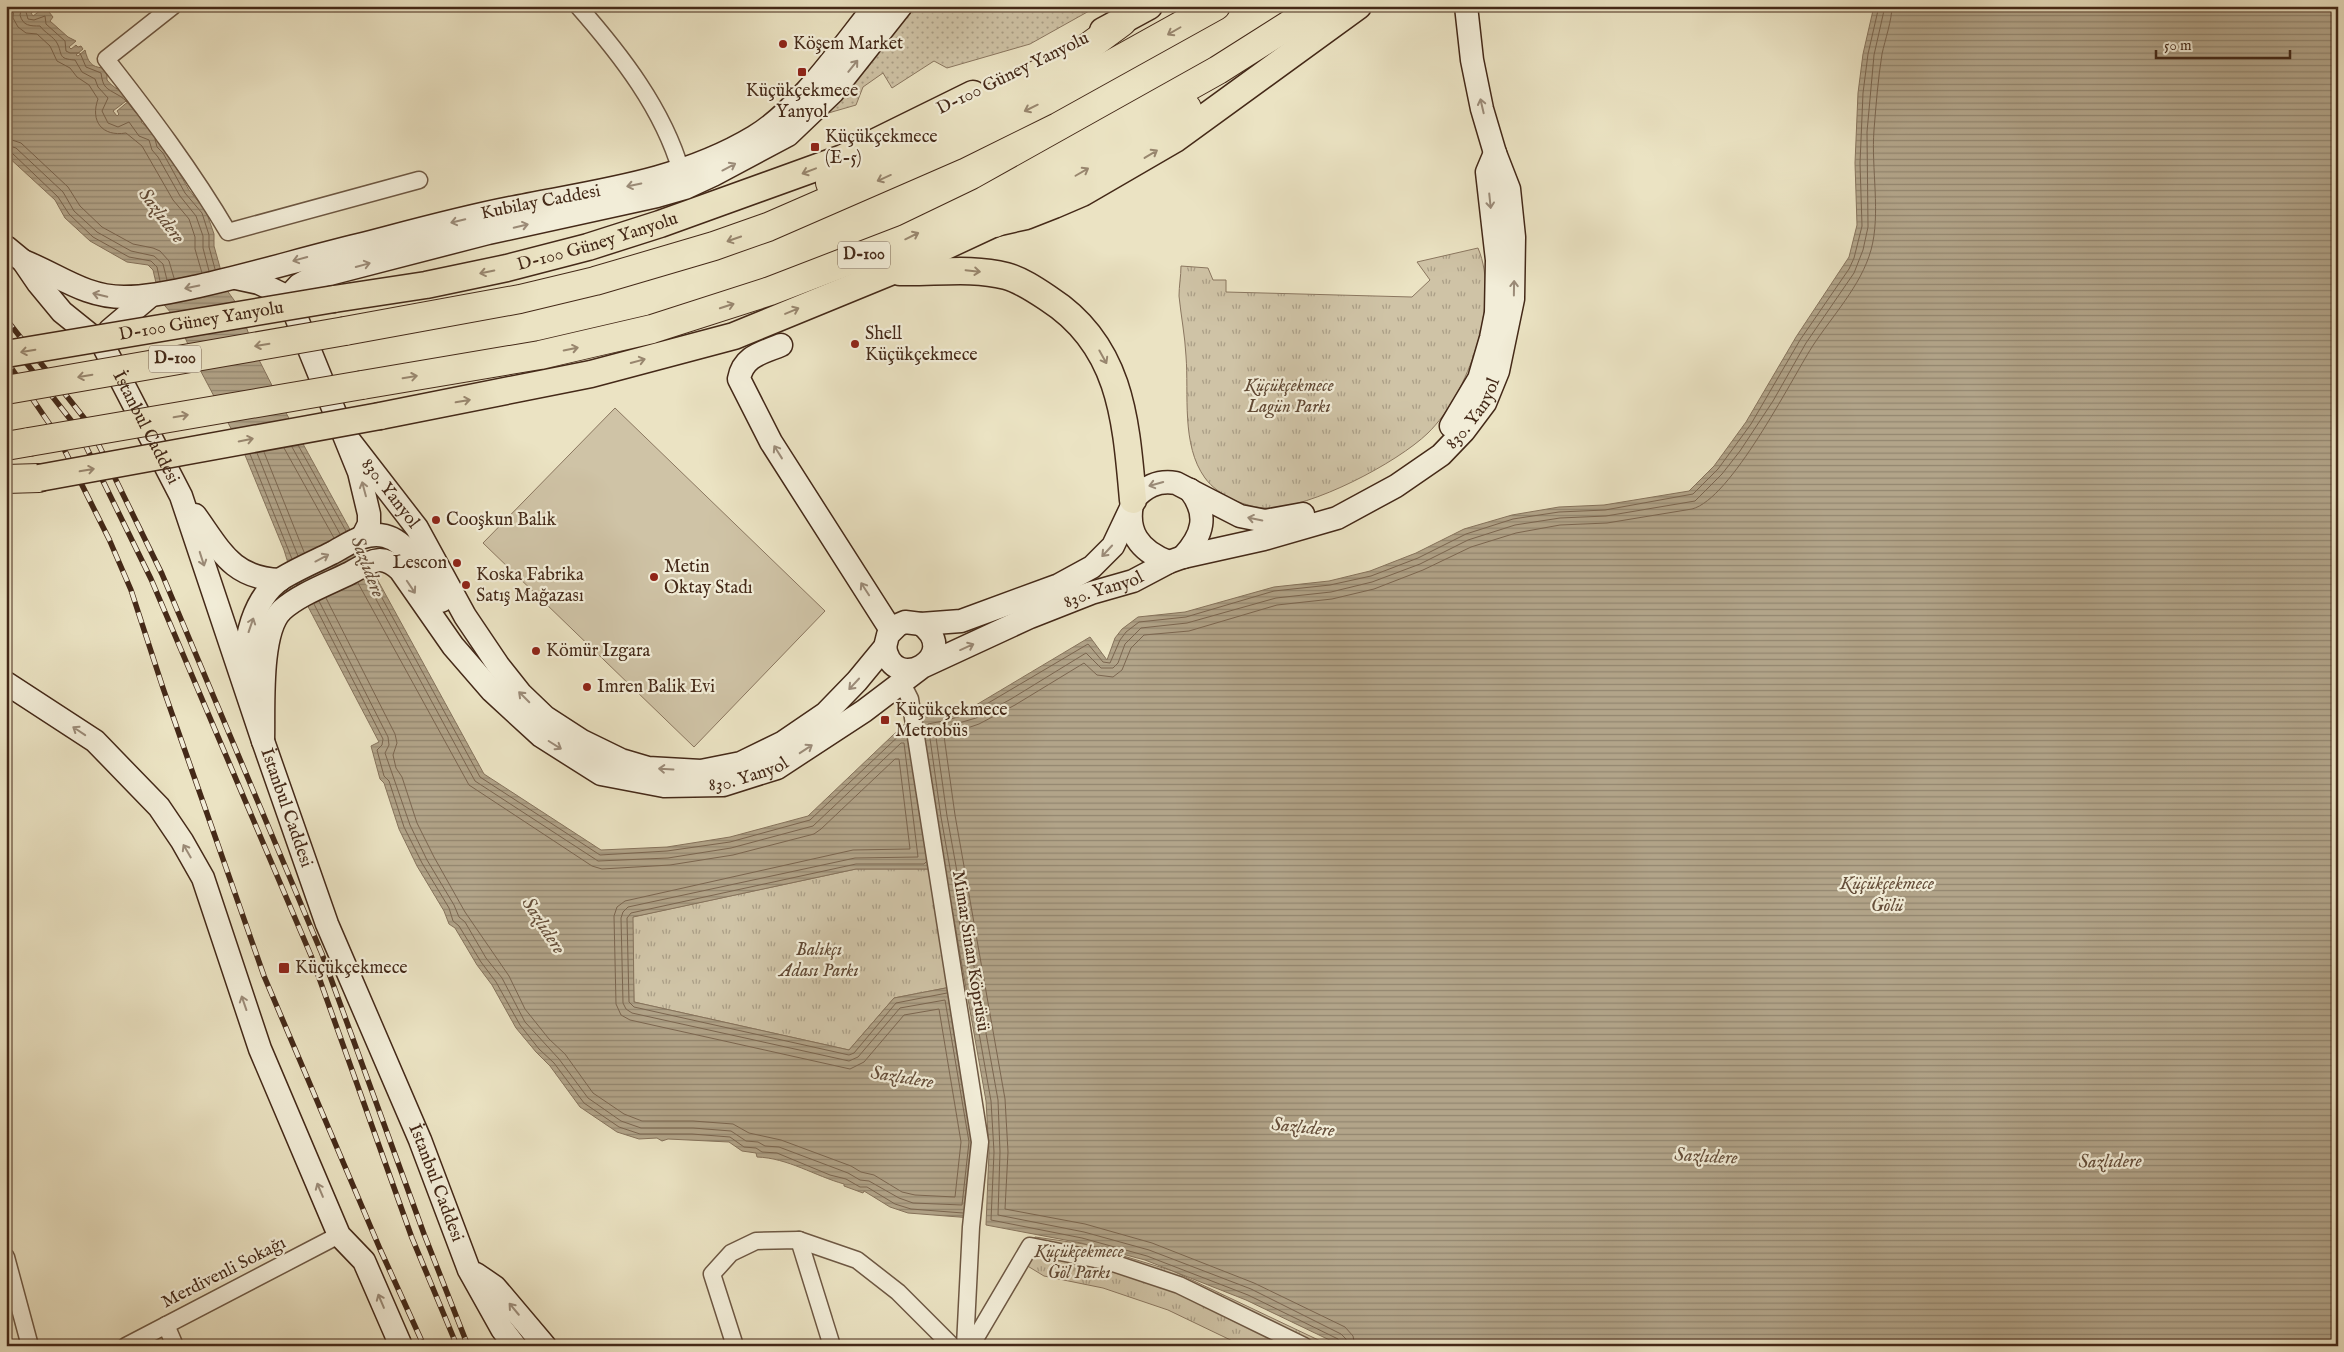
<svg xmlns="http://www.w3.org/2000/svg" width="2344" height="1352" font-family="'IM FELL English',serif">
<defs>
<pattern id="grass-dots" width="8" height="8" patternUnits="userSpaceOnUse" patternTransform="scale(1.25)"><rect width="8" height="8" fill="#cfc3a6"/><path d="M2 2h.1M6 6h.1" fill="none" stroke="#aa9e86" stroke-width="1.8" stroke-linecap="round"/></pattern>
<pattern id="park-tufts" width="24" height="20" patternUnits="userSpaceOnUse" patternTransform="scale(1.25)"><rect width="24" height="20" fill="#cfc3a6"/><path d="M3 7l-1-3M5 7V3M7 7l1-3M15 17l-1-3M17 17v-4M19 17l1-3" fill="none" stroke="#aa9e86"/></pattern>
<pattern id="water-rules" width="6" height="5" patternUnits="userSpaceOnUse" patternTransform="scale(1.25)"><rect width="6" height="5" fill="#b2a489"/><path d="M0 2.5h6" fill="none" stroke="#92866f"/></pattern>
</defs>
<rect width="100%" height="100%" fill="#ebe3c3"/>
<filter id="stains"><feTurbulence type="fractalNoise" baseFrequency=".004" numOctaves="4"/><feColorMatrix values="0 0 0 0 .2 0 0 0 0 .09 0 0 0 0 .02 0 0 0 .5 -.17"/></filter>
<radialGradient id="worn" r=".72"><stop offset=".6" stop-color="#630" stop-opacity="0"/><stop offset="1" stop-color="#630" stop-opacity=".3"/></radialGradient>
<!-- grass -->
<path fill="url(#grass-dots)" stroke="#8a765f" d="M908,6H1098L1030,44L947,68L934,61L892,88L883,73L863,87L856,105L825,114Z"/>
<!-- park -->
<g fill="url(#park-tufts)" stroke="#8a765f">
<path d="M1478,248C1501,302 1468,394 1428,433C1397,463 1311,508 1268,508C1247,508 1218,496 1205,478C1181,445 1189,394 1186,356C1185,336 1181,316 1179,296C1179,286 1181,276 1181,266L1208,268L1213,280H1226V292L1412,297L1430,280L1417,262Z"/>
<path d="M856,869H932L956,986L894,998L849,1050L634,1002L632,917Z"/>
<path d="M1035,1237L1084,1244L1173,1271L1331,1346H1243L1168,1310L1103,1288L1044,1276L1021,1262Z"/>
</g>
<!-- pitch -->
<path fill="#cfc3a6" stroke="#8a765f" d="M615,408L825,611L694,747L483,543Z"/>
<!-- water -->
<g fill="url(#water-rules)" stroke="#86735c">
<path d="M6,6H41L31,13L33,16L45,7L53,17L50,21L68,37L76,41L69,47L71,49L76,45L78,47L81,46L83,49L76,55L78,56L85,50C88,62 91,67 103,68L107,72V80C113,88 122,91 130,98L113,111L117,116L119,114L117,111L131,99L145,116L141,122L148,128L151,124L189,190L206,211L214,234V246L226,289L239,307L256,354L285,411L484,774L601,850L667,847L730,837L808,816L913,716L932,869H856L633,917L634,1002L849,1050L894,998L956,986L980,1142L972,1218L908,1213L890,1207L864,1191L863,1193L844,1186V1184C815,1176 788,1158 757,1157L756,1153L742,1151L729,1142L668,1139L662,1141L657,1138L639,1139L617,1132L580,1107L550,1066L536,1052L516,1028L492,985L477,965L455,928L449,924L444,911L417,866L399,829L384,783L380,779L371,746L379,742L292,576L284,550L245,455L197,364L177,320L160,300L153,270L148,265L127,262L90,241L65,218L55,200L6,155Z"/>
<path d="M1874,6H2338V1346H1342L1246,1300L1145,1260L1081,1243L986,1225L989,1152L986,1101L936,818L921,717L946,716L971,708L1090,637L1107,660L1115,638L1122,629L1138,617L1185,612L1274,587L1329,581L1370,571L1416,553L1464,529L1512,515L1559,507L1604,505L1689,491L1714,466L1746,422L1796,337L1849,257L1857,225L1855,163L1858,93L1863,54Z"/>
</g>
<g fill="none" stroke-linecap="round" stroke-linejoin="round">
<!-- shore -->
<g stroke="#7b6650" stroke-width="1">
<path d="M14,6L13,18L18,27L26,33L37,34L50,46L57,61L70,68L77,77L89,85L98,99C90,121 102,137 126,133L142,146L173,200L189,219L195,237V249L202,273"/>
<path d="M22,6L20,15C23,26 30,26 40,26C44,32 54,37 57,43C63,54 57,59 75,60L82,72L95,79L98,87L108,98L102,111L108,123L118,127L129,122L139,136L149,140L152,150L158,157L180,196L196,216L203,236V248L209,271"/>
<path d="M32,6L26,12L28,19L34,20L45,16L46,24L65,41L66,51L70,53H80L86,67L101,73C103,88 106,88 118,95C126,99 131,107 136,113"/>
<path d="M6,138L21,143L68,187L80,206L102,227L133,244L153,248L160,251L169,261L174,278"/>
<path d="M155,139L157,147L163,153L185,193L202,213L209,235V247L215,269"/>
<path d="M6,145L16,148L63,192L74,211L97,232L131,251L154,256L163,264L167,280"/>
<path d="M6,152L12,153L58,197L69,214L93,237L129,257L151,261L157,267L160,281"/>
<path d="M298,445L346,531"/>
<path d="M292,447L340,534"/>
<path d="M284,448L334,538"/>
<path d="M264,452L304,552"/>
<path d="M257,453L298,556"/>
<path d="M250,454L292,559"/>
<path d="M370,576L480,777L600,855L667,851L730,842L810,820L905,730"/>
<path d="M326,598L395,734L397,743L393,755L396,768L402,777L417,823L434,857L465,912L509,976L525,1009L549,1039L565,1054L593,1093L624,1114L642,1121H693L733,1124L749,1133L781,1140L851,1166L861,1172L874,1175L902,1192L915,1195L955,1197L961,1142L939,1009L904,1015L864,1062L850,1069L630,1020L621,1015L616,1004L614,916L617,907L625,901L853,850L910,849L899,759H895L821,829L814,834L733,855L670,865L602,869L592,866L469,785L358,583"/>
<path d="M319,601L388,737L389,745L385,753L410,825L427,860L454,905L459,917L465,922L486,958L502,978L525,1022L559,1059L588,1098L621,1121L641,1128H693L731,1131L746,1141L758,1142L765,1146L779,1147L848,1173L860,1180L869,1181L899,1198L913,1203L962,1205L969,1142L945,1000L900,1008L858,1057L849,1061L632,1013L626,1009L623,1003L621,918L623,912L628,907L855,858L918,857L904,743H901L813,826L731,848L668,858L598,861L475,781L365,579"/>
<path d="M314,604L383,739L382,745L377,750L384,776L389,781L404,827L422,863L449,908L453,921L459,926L481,962L496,982L520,1025L539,1049L554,1063L584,1103L619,1127L640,1134H692L730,1137L744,1147L756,1148L762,1152L777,1153L830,1175L846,1179L860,1187H867L895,1204L911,1209L963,1213"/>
<path d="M926,862L924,864H856L631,913L627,918L629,1002L634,1007L849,1055L854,1053L896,1003L947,993"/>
<path d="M1341,1346L1338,1339L1248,1295L1147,1256L1082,1238L991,1220L994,1152L991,1101L941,817L928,724L948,720L973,712L1088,644L1103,662L1110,663L1120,640L1126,632L1139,622L1186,617L1274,591L1330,585L1371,576L1418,558L1466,534L1513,519L1559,512L1605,510L1693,494L1718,469L1751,424L1800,340L1849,269L1854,258L1862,226L1860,163L1863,93L1868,54L1879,6"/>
<path d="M1347,1346L1346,1339L1341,1334L1251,1289L1149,1250L1084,1232L998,1215L1000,1152L998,1100L947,816L935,730L976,718L1011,699L1086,653L1101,668H1113L1118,663L1125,644L1141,628L1187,623L1276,598L1331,592L1372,582L1420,564L1468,540L1515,525L1560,518L1606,516L1695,501L1722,474L1740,451L1773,401L1806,343L1854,273L1863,250L1868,227L1867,132L1874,55L1885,6"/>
<path d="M1355,1346L1353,1336L1345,1327L1254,1283L1152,1243L1085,1224L1005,1209L1008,1152L1005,1099L955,815L944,736L979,724L1015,705L1084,663L1097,675L1113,677L1122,670L1131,648L1144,635L1189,631L1277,605L1332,599L1374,589L1423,570L1471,547L1516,533L1560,525L1607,523L1692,509C1731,499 1790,382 1812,347C1832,316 1861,286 1871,250C1881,214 1871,168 1874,130C1876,105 1878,79 1882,54C1885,40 1892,20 1892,6"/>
</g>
<!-- street casing -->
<g stroke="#6e5843" stroke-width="19">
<g id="street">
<path d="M173,6L106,59C150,115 192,171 228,232L419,180"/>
<path d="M578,6C621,55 663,109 681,171"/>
<path d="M902,683L910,699L980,1142L971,1227L965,1346"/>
<path d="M799,1240L832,1346"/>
<path d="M6,1257L30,1346"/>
<path d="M166,1325L175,1346"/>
<path d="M126,1346L339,1235"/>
<path d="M735,1346L712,1274L731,1253L756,1241L799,1240L857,1260L898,1292L952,1346"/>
<path d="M971,1346L1030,1246L1110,1262L1179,1285L1304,1346"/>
</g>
</g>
<!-- secondary casing -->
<g stroke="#442918" stroke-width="25">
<g id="secondary">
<path id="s1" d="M6,247L23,261L38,283L62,312L103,345L181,496L263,741L327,924L420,1140L469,1270L502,1329L515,1346"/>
<path id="s2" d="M23,261C59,275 84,297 124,297C150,297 174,291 199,286C253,274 305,258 359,245C409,232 459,218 510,208C594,191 679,182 754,137C799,110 841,48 875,6"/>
<path d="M236,278L259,283L288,297L359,472L369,514V524L363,536"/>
<path d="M288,297L299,285L310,279L488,233L657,196L685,188L713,175L788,135L833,92L901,6"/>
<path d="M103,344L110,330L149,297"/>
<path d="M781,345C762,353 743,356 739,379L771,442L891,630"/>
<path d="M1451,426L1479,379L1491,338L1496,313L1497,260L1487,172L1495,153"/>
<path id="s3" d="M345,435L417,528L465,616L498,665L521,694L545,717L582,741L621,760L648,768L701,771L741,763L782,743L826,713L857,681L885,647L888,635L898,625L905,622L921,624L961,621L1059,585L1092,567L1113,546L1131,508"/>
<path d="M195,515C221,551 232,578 280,580"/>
<path d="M1183,557C1203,535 1209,515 1190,490"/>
<path d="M1169,562C1139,551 1125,531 1133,500C1145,487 1157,480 1176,483L1240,516L1265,521L1303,514"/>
<path d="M885,647C893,696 963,656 921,624"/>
<path d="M248,672C242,641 254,598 281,579C297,569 316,561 332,553C349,544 365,531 385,536C410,542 429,580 441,601"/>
<path d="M6,683L95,741L159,807L182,841L203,878L260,1049L339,1235L364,1261L401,1346"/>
<path id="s4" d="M263,741C264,709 259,632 282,610C300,594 328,584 350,573C371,562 380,552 400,570L453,646L492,691L541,736L601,774L664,786L723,785L777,768L864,711L922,667L1030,617L1091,593L1133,581L1169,562L1183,557L1264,539L1337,518L1396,486L1441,455L1464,431L1485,403L1498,371L1513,299L1514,237L1509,189L1495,153L1482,109L1472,60L1466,6"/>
<path d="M476,1274L495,1287L545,1346"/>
</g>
</g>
<!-- primary casing -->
<g stroke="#442918" stroke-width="29">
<g id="primary">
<path d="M1103,31L1149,6"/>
<path d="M900,272C935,273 972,267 1006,276C1021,280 1037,291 1049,299C1122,346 1126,422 1133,500"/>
<path id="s5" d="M334,299L426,285L507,268L588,247L660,224L843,158L973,94"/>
<path d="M380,416L591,374L734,336L890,272L995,223L1026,216L1054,205L1082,193L1175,139L1358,6"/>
</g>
</g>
<!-- highway casing -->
<g stroke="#442918" stroke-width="30">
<g id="highway">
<path d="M830,183L1084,50L1122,22"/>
<path d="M995,223L1187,108"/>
<path d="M345,331L520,299L595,281L714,246L768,227L954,146L1045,101L1216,6"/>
<path d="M362,385L540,355L652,329L770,291L905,239L984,201L1218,70L1319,6"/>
<path d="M6,446L29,442"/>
<path d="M6,479L39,478"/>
</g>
</g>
<!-- street -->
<use href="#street" stroke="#f2edd8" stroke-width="16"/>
<!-- secondary -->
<use href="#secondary" stroke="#f2edd8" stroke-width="22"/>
<!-- primary -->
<use href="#primary" stroke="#ebe3c3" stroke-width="26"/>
<!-- highway -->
<use href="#highway" stroke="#ebe3c3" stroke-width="28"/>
<!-- rail casing -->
<g stroke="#442918" stroke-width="5.5">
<g id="rail">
<path d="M6,319L88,423L162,574L322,954L424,1234L468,1346"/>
<path d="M6,337L77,428L151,579L312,958L412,1238L457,1346"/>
<path d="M6,360L57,435L109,539L131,590L163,688L264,976L380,1249L424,1346"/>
</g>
</g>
<!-- rail -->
<use href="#rail" stroke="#f2edd8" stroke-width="4" stroke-dasharray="11" stroke-linecap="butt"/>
<!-- primary-bridge casing -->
<g stroke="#442918" stroke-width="29" stroke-linecap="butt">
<g id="primary-bridge">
<path id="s6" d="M6,354L334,299"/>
<path d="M39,478L380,416"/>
</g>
</g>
<!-- highway-bridge casing -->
<g stroke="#442918" stroke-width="30" stroke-linecap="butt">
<g id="highway-bridge">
<path d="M6,390L345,331"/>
<path d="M29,442L362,385"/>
</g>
</g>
<!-- primary-bridge -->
<use href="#primary-bridge" stroke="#ebe3c3" stroke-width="26"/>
<!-- highway-bridge -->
<use href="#highway-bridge" stroke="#ebe3c3" stroke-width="28"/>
</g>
<!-- one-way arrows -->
<defs><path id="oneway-shaft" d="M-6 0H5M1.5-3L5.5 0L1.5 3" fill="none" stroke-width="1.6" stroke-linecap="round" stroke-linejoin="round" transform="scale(1.25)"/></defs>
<g stroke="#98866e">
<use href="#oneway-shaft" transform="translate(1174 31) rotate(150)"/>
<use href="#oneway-shaft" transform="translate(1031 108) rotate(154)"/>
<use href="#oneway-shaft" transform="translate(1151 154) rotate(-31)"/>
<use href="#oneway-shaft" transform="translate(809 171) rotate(159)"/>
<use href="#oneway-shaft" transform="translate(1082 172) rotate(-30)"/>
<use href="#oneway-shaft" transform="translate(884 178) rotate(156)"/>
<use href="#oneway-shaft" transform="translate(912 236) rotate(-26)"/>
<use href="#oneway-shaft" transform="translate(734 239) rotate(161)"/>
<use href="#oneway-shaft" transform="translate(973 271) rotate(6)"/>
<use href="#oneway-shaft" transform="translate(487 272) rotate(168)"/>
<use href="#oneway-shaft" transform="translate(727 306) rotate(-18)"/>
<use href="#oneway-shaft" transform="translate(792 311) rotate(-23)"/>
<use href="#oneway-shaft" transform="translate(262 345) rotate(171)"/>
<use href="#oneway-shaft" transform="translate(571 349) rotate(-12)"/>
<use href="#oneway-shaft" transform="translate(28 351) rotate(170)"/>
<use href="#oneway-shaft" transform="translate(1103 357) rotate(61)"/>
<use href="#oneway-shaft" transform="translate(638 361) rotate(-15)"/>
<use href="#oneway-shaft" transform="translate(85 376) rotate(170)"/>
<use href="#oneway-shaft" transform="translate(410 377) rotate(-9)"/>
<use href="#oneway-shaft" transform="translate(463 401) rotate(-10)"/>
<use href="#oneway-shaft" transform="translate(181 416) rotate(-10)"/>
<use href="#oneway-shaft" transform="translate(246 440) rotate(-11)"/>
<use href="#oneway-shaft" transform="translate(87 470) rotate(-10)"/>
</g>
<g stroke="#9b8b78">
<use href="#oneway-shaft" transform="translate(853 66) rotate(-51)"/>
<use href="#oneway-shaft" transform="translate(1482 106) rotate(-103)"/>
<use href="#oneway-shaft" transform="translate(729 167) rotate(-28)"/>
<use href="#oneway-shaft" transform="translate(634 185) rotate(168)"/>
<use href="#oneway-shaft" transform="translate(1490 201) rotate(84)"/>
<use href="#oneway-shaft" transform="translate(458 221) rotate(166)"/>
<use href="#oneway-shaft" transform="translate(521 226) rotate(-13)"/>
<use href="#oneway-shaft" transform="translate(300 259) rotate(165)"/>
<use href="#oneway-shaft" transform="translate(363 265) rotate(-15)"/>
<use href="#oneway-shaft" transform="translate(192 287) rotate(168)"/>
<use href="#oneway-shaft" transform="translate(1514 288) rotate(-89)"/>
<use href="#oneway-shaft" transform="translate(100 295) rotate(-167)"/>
<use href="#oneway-shaft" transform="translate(778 452) rotate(-122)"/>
<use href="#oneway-shaft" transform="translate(1156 484) rotate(164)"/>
<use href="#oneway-shaft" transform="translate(364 489) rotate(-105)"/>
<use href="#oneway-shaft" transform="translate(1255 519) rotate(-168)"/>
<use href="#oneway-shaft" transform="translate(1107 551) rotate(133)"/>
<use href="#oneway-shaft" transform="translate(322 558) rotate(-28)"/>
<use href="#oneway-shaft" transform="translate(202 559) rotate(72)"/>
<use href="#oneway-shaft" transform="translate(411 587) rotate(56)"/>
<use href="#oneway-shaft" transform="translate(865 589) rotate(-123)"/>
<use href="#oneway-shaft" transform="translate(251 625) rotate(-71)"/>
<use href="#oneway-shaft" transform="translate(967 647) rotate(-24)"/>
<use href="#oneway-shaft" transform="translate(854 684) rotate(133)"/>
<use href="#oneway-shaft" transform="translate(524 697) rotate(-135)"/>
<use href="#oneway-shaft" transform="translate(79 731) rotate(-146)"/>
<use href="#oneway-shaft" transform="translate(555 745) rotate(32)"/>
<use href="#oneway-shaft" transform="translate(806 749) rotate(-33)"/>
<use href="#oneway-shaft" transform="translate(666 769) rotate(-177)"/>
<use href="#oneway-shaft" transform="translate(187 851) rotate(-120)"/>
<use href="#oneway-shaft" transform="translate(244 1003) rotate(-109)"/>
<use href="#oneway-shaft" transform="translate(320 1190) rotate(-113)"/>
<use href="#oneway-shaft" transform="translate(381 1301) rotate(-113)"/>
<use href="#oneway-shaft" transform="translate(514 1309) rotate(-130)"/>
</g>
<!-- markers -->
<g fill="#8f2418" stroke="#f2edd8" stroke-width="2">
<circle cx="783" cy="44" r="5"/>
<rect x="797" y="67" width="10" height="10" rx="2.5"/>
<rect x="810" y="142" width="10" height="10" rx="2.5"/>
<circle cx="855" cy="344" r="5"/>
<circle cx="436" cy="520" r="5"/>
<circle cx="457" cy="563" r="5"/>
<circle cx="654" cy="577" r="5"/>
<circle cx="466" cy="585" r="5"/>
<circle cx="536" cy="651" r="5"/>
<circle cx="587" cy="687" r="5"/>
<rect x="880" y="715" width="10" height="10" rx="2.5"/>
<rect x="278" y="962" width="12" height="12" rx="2.5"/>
</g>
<g text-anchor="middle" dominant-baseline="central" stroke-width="4.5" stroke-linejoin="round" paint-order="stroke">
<!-- shield labels -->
<g fill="#f2edd8" stroke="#786452" stroke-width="1">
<rect x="838" y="241.5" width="52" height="27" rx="4"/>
<rect x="149" y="345.5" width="52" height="27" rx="4"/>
</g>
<g font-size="16" font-weight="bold" fill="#442918">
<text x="864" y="255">D-100</text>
<text x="175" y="359">D-100</text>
</g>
<!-- poi labels -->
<g font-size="18" fill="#442918" stroke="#f2edd8" text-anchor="start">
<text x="793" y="44">Köşem Market</text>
<text x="802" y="91" text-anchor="middle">Küçükçekmece<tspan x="802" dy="21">Yanyol</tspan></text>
<text x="825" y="137">Küçükçekmece<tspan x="825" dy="21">(E-5)</tspan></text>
<text x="865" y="334">Shell<tspan x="865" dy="21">Küçükçekmece</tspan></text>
<text x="446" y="520">Cooşkun Balık</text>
<text x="447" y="563" text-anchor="end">Lescon</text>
<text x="664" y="567">Metin<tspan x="664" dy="21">Oktay Stadı</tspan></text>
<text x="476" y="575">Koska Fabrika<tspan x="476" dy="21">Satış Mağazası</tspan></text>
<text x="546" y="651">Kömür Izgara</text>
<text x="597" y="687">Imren Balik Evi</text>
<text x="895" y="710">Küçükçekmece<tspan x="895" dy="21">Metrobüs</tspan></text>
<text x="295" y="968">Küçükçekmece</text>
</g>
<!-- street labels -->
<g font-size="18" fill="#442918" stroke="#f2edd8">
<text transform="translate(1013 74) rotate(-26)">D-100 Güney Yanyolu</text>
<text stroke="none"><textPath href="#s2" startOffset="536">Kubilay Caddesi</textPath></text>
<text stroke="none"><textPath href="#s5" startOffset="270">D-100 Güney Yanyolu</textPath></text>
<text stroke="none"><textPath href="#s6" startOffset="198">D-100 Güney Yanyolu</textPath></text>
<text stroke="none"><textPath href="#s4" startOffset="1532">830. Yanyol</textPath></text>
<text stroke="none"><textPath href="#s1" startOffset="232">İstanbul Caddesi</textPath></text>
<text stroke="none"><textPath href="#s3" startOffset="74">830. Yanyol</textPath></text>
<text stroke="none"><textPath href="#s4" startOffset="1112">830. Yanyol</textPath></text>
<text stroke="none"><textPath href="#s4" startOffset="708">830. Yanyol</textPath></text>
<text stroke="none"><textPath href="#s1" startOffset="638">İstanbul Caddesi</textPath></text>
<text transform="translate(970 951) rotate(81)">Mimar Sinan Köprüsü</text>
<text stroke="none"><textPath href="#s1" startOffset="1042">İstanbul Caddesi</textPath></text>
<text transform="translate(224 1273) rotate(-27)">Merdivenli Sokağı</text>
</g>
<!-- park labels -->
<g font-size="18" font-style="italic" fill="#604834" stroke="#f2edd8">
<text x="1289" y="386">Küçükçekmece<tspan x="1289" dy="21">Lagün Parkı</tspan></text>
<text x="819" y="950">Balıkçı<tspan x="819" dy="21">Adası Parkı</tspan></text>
<text x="1079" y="1252">Küçükçekmece<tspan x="1079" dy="21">Göl Parkı</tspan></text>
</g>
<!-- water labels -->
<g font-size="19" font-style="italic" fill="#654e3a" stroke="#f2edd8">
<text transform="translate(161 216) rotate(53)">Sazlıdere</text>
<text transform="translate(367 567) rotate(69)">Sazlıdere</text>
<text x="1887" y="884">Küçükçekmece<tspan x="1887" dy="22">Gölü</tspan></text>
<text transform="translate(543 926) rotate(57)">Sazlıdere</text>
<text transform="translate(902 1078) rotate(9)">Sazlıdere</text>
<text transform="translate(1303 1128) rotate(6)">Sazlıdere</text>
<text transform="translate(1706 1157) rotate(3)">Sazlıdere</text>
<text transform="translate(2110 1162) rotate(-1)">Sazlıdere</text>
</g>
</g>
<!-- margin -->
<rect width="2344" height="1352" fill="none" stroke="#ebe3c3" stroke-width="25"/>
<rect x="8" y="8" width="2329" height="1337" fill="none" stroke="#442918" stroke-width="2.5"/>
<rect x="12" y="12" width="2319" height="1327" fill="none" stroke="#442918"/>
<!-- scale -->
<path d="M2156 50v8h134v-8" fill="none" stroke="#442918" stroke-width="2.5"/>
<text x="2164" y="50" font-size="15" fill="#442918" stroke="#f2edd8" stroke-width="4" paint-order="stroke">50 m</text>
<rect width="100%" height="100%" filter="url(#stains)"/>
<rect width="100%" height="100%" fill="url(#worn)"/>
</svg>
